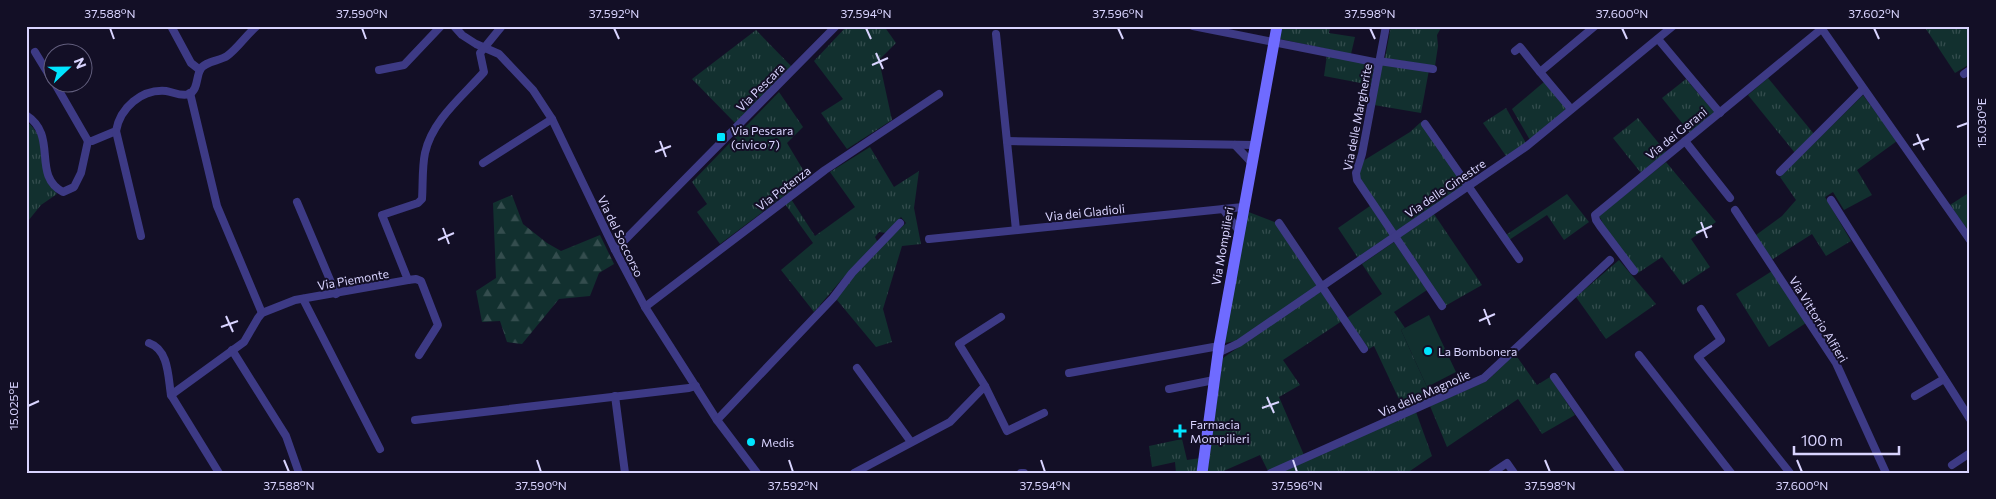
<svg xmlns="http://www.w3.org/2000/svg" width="1996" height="499" font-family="Commissioner,sans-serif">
<defs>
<pattern id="grass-tufts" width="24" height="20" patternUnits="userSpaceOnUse" patternTransform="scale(1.25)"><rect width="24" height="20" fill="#12302f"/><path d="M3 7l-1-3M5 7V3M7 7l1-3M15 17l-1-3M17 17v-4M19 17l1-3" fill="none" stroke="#344d4e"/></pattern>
<pattern id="forest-firs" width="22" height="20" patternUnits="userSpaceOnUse" patternTransform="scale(1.25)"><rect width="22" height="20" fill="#12302f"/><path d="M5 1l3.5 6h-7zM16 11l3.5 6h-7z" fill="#344d4e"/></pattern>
</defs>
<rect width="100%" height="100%" fill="#130f26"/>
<!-- grass -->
<g fill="url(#grass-tufts)">
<path d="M847,26H884L896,43L879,60L892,120L847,149L821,113L843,99L814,61Z"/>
<path d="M1282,26H1330L1329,33L1355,37L1351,54L1280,39Z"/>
<path d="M1391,26H1442L1437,35L1438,46L1435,66L1385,58Z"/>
<path d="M1924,26H1970V64L1955,73Z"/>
<path d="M756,30L792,67L735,123L692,79Z"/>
<path d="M1327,55L1375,65L1371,85L1324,76Z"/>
<path d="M1381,63L1429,70L1421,113L1374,105Z"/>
<path d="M1768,78L1814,134L1795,153L1748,95Z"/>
<path d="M1686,79L1715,113L1690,133L1662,98Z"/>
<path d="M1544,82L1568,109L1530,140L1512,109Z"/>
<path d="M779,92L803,127L787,143L808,178L720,244L697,212L707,204L692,182Z"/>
<path d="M1863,95L1897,141L1857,170L1872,195L1844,210L1833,192L1825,197L1851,241L1826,256L1812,234L1773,259H1770L1756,235L1782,216L1796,200L1780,177Z"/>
<path d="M1506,108L1526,143L1506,156L1483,123Z"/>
<path d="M1638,118L1666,152L1641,173L1613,138Z"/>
<path d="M26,121C50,138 40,173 57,194L41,205L28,221L26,218Z"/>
<path d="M1421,122L1465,185L1395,232L1359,178V170L1363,161L1410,132Z"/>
<path d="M870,147L894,187L919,171L914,208L921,244L902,246L883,309L892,342L876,347L837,300C840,282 891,238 906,223L901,217L886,233L879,232L875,237L878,243L843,278L814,312L781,270L813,243L785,204L791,199L815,236L855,207L830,172Z"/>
<path d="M1666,162L1716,222L1691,239L1710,267L1683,285L1662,257L1638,273L1605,230L1601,223L1602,221L1599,216Z"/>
<path d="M1970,192V233L1950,205Z"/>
<path d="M1567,194L1589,222L1564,240L1547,215L1509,240L1506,235Z"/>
<path d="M1370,206L1391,236L1358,258L1338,228Z"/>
<path d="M1246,211L1277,223L1318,286L1236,341L1224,343Z"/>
<path d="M1434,214L1482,285L1445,306L1399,238Z"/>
<path d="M1394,242L1427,290L1394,312L1405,328L1401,330L1432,398L1404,410L1374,346L1369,349L1347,318L1382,294L1362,264Z"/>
<path d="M1619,260L1656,304L1606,339L1576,297Z"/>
<path d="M1772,271L1806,323L1769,347L1736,294Z"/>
<path d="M1318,292H1321L1342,321L1283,360L1300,385L1279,397L1304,455L1268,471L1260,455L1219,473H1207L1223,358Z"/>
<path d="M1515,354L1537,385L1550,377L1575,415L1542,434L1518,399L1447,447L1430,406L1487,381Z"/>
<path d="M1416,412L1432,456L1407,473H1278Z"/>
<path d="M1182,439L1187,460L1201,458L1199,473H1176L1175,462L1152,467L1149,446Z"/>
</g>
<!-- forest -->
<path fill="url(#forest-firs)" d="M512,195L523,224L547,243L561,251L600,235L614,264L599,273L590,296L559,299L522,344L507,342L500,321L482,322L476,291L496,278L493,203Z"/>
<!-- park -->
<path fill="#12302f" d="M1429,315L1456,372L1427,387L1401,330Z"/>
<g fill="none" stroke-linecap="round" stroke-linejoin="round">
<!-- street -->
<g stroke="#3d3a85" stroke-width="8">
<path d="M171,26L191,63L200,70"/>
<path d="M454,26L462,35L476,44L499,54L533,90L552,119L615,250L645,307L717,420L757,473"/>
<path d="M1193,26L1379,63"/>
<path d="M1386,26L1362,154L1356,173L1357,180L1442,306"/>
<path d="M1822,29L1970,240"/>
<path d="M996,34L1016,230"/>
<path d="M1658,39L1720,113"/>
<path d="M1515,51L1520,47L1540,72"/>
<path d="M35,52L52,80"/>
<path d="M1379,61L1433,69"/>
<path d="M379,70L404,65L441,26"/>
<path d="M1964,74L1970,70"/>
<path d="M54,82L88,141H92L116,131C120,108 141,89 166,91C173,92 182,97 189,94C198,90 196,78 200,70C204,61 220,61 227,56C238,48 246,35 257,26"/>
<path d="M190,93L217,206L262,313"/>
<path d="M1571,109L1540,72L1595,26"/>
<path d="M26,115C59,136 31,175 63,192L74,187L81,173L88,141"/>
<path d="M1425,124L1519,259"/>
<path d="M116,131L141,236"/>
<path d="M1007,141L1254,145"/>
<path d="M1685,141L1730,198"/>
<path d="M1235,145L1251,162"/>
<path d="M483,163L552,119"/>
<path d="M1780,172L1863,89"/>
<path d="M1831,200L1970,419"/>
<path d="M297,202L336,294"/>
<path d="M1223,209L1239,231"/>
<path d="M1735,210L1836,363L1886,473"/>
<path d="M1279,223L1364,349"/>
<path d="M929,239L1243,207"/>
<path d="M615,250L836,26"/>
<path d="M1634,271L1600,226L1596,220L1595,215L1825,26"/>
<path d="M408,280L416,279L421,281L438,325L419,355"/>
<path d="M303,299L380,449"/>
<path d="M645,307L825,170L939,94"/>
<path d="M1701,309L1721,340L1698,357L1790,473"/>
<path d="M149,343C169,350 168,377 171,395"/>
<path d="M232,350L286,436L299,473"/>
<path d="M1218,353L1239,343L1527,146L1673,26"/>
<path d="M1639,355L1731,473"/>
<path d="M857,368L911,442"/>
<path d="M1069,373L1219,346"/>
<path d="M1554,377L1621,473"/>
<path d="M985,386L959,344L1001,317"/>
<path d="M1169,389L1214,380"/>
<path d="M615,396L625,473"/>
<path d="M1915,396L1944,379"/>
<path d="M415,420L689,388L696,386"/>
<path d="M717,420L833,298L852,273L900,223"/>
<path d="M1952,465L1970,453"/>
<path d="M219,473L171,395L244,342L258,318L262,313L295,300L408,280L382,215L418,203L422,199C423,185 422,167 425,153C432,120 463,96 484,72L480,53L502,26"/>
<path d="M854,473L950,422L985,386L1007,431L1044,413"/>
<path d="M1021,473H1024"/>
<path d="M1271,473L1484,378L1610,260"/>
<path d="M1492,473L1507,463L1514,473"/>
</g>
<!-- secondary -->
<path stroke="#6f6bff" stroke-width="11" d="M1202,473L1219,346L1277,26"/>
</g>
<!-- ticks -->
<path fill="none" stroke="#d9d4ff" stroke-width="2" d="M110,28L114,39M362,28L366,39M614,28L619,39M866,28L871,39M1118,28L1123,39M1370,28L1375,39M1622,28L1627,39M1874,28L1879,39M876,53L883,69M872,65L888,58M1957,127L1968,123M1917,134L1924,150M660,141L666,157M1913,145L1929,139M655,152L671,146M1701,222L1707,238M443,228L449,244M1696,233L1712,226M438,240L454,233M1484,309L1490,325M226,316L233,332M1479,321L1495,314M221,327L238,321M1267,397L1274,413M28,406L39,401M1262,408L1279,402M284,460L289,472M537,460L541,472M789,460L793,472M1041,460L1045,472M1293,460L1297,472M1545,460L1550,472M1797,460L1802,472"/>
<!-- markers -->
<g fill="#00e5ff" stroke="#130f26" stroke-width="2">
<rect x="716" y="132" width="10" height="10" rx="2.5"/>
<circle cx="1428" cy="351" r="5"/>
<path d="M1177.5 423.5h5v5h5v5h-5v5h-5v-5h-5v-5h5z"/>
<circle cx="751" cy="442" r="5"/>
</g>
<g text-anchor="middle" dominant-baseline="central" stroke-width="4" stroke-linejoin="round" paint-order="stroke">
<!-- street labels -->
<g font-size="12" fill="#d9d4ff" stroke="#130f26">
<text transform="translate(760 87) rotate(-45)">Via Pescara</text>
<text transform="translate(1357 117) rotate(-79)">Via delle Margherite</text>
<text transform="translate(1676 133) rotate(-39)">Via dei Gerani</text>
<text transform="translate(783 188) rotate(-37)">Via Potenza</text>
<text transform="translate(1445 188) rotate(-34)">Via delle Ginestre</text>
<text transform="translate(1085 212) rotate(-6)">Via dei Gladioli</text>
<text transform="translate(621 236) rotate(64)">Via del Soccorso</text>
<text transform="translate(1222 246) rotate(-80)">Via Mompilieri</text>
<text transform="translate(353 279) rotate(-10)">Via Piemonte</text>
<text transform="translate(1819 319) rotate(58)">Via Vittorio Alfieri</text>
<text transform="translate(1424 393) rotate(-24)">Via delle Magnolie</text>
</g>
<!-- poi labels -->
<g font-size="12" fill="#d9d4ff" stroke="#130f26" text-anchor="start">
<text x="731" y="130">Via Pescara<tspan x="731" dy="14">(civico 7)</tspan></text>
<text x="1438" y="351">La Bombonera</text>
<text x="1190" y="424">Farmacia<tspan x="1190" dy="14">Mompilieri</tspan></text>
<text x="761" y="442">Medis</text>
</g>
</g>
<!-- border -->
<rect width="1996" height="499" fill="none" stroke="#130f26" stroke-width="55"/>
<!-- north arrow -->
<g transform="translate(68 68) rotate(68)"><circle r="24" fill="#130f26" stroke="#625e7d"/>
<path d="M0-4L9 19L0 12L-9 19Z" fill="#00e5ff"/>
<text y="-8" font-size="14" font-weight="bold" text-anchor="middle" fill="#d9d4ff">N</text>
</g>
<!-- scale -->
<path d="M1794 446v8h105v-8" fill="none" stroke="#d9d4ff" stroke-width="2.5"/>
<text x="1801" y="446" font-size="15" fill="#d9d4ff" stroke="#130f26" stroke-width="4" paint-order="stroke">100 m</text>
<rect x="28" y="28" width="1940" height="444" fill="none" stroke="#d9d4ff" stroke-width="2"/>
<g font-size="12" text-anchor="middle" fill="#d9d4ff">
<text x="110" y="18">37.588°N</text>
<text x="362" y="18">37.590°N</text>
<text x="614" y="18">37.592°N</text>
<text x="866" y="18">37.594°N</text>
<text x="1118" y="18">37.596°N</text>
<text x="1370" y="18">37.598°N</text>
<text x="1622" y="18">37.600°N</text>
<text x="1874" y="18">37.602°N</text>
<text transform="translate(1982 123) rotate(-90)" y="4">15.030°E</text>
<text transform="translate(14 406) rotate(-90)" y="4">15.025°E</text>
<text x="289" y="490">37.588°N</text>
<text x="541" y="490">37.590°N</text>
<text x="793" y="490">37.592°N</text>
<text x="1045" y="490">37.594°N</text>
<text x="1297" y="490">37.596°N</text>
<text x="1550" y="490">37.598°N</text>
<text x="1802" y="490">37.600°N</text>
</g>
</svg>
